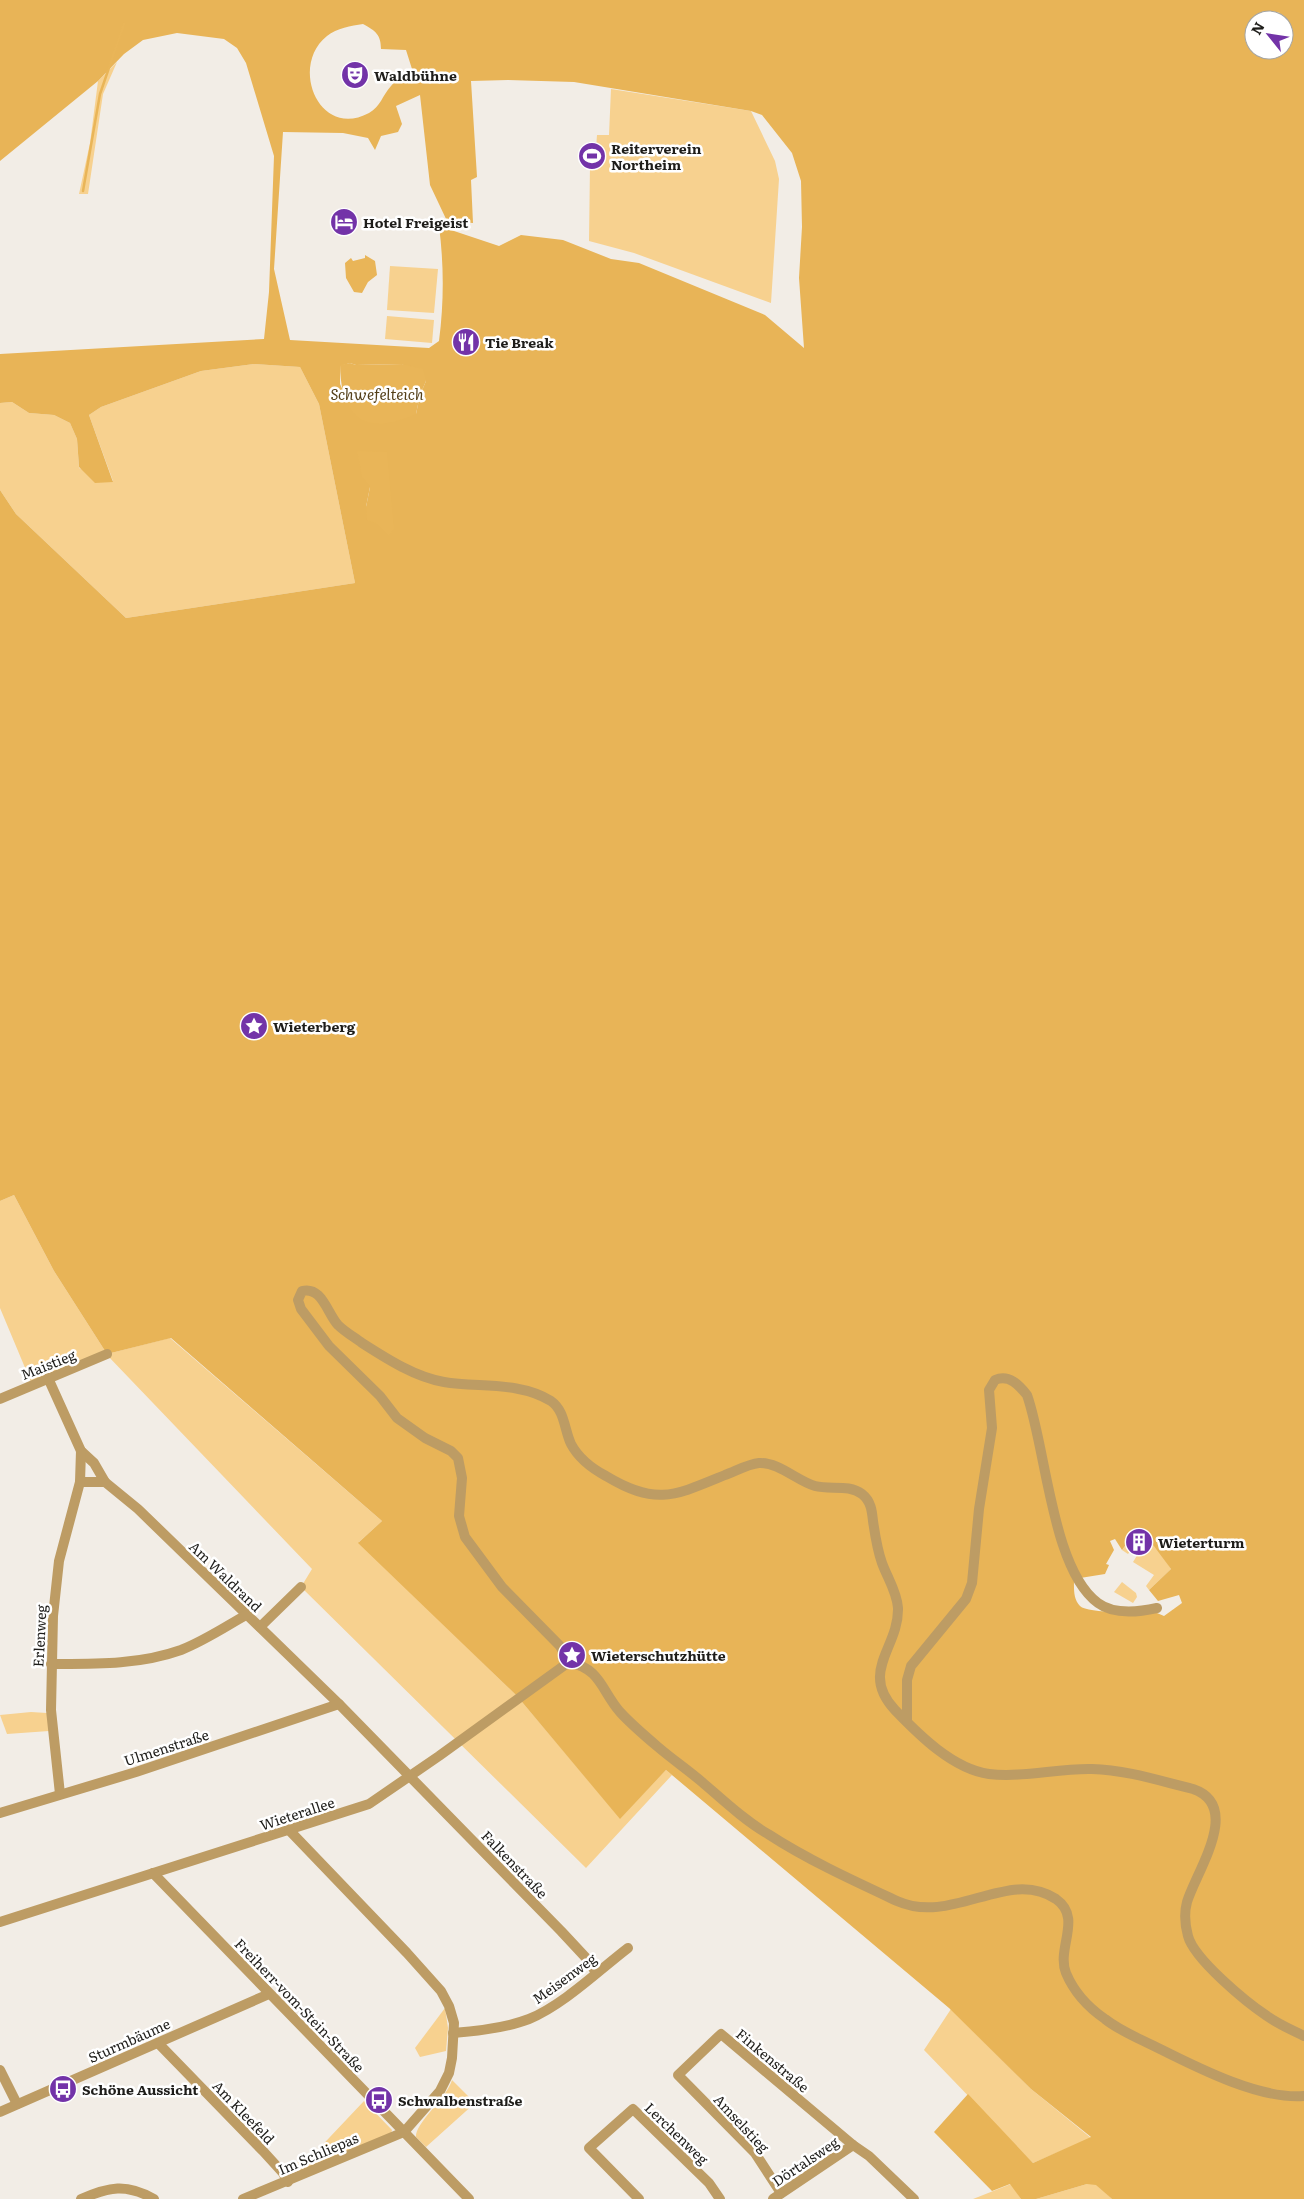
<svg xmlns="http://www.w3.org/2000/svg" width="1304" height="2199" font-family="Literata,serif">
<rect width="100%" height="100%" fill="#f2ede6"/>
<!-- green -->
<g fill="#f7d18f">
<path d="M117,62L103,94L88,194H79L90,143L98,81Z"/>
<path d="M611,89L751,111L775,161L779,179L771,303L634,253L589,241L590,165L595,161L597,135H609Z"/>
<path d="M390,266L438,269L434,313L387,310Z"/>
<path d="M387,316L434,320L432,343L385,339Z"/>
<path d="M254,364L300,367L319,404L355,583L126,618L16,514L0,490V403L12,402L29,413L54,415L70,423L77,439L79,468L113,481L89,415L101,407L201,371Z"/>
<path d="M14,1195L54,1271L107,1354L170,1338L382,1521L359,1542L517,1696L620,1818L666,1770L672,1775L586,1868L301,1587L312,1569L107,1355L31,1382L0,1308V1201Z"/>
<path d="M1136,1528L1140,1529L1160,1552L1171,1569L1149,1590L1146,1586L1154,1575L1133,1562L1138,1554L1132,1549L1128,1554L1122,1550L1128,1543L1126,1540L1128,1533Z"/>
<path d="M1122,1582L1136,1593L1137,1597L1133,1603L1114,1592Z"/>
<path d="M31,1712L47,1713L49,1731L7,1734L0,1715Z"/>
<path d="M445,2008L448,2028L446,2051L420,2057L415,2048Z"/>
<path d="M951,2009L1031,2089L1091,2138L1033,2163L924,2050Z"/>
<path d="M452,2080L475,2103L426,2147L416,2137C415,2123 447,2098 452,2080Z"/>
<path d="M364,2101L392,2130L391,2134L301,2171L293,2170L289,2166L312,2156Z"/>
<path d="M1011,2184L1021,2199H973Z"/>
<path d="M1087,2184H1096L1112,2199H1036Z"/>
</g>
<!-- forest -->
<path fill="#e8b457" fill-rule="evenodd" d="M0,0H1304V2199H1112L1096,2185L1087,2184L1036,2199H1021L1010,2184L992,2191L934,2132L968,2094L1033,2163L1091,2137L1031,2089L949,2008L666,1770L620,1819L517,1696L358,1543L382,1521L171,1338L107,1354L54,1271L14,1195L0,1201V490L16,514L126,618L355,583L319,404L300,367L254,364L201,371L101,407L89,415L113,482L95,483L79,467L77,439L70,423L54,415L29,413L12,402L0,403V354L264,339L269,292L274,156L246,63L237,48L224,39L177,33L143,40L124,54L98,81L0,161ZM1254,20H1284V50H1254ZM363,24C376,31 381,35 381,49L406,50L412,69C405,75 396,80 391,86C382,96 381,106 369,113C319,140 289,66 327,36C337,28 351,26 363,24ZM508,80L574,82L751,111L762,115L792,153L801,181L802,227L799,278L804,348L765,315L639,263L611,259L563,240L521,235L499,246L439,226C444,265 444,302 439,341L429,348L290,340L274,269L283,132L343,133L368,138L375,150L381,136L398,132L402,124L396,106L420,95L430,185L447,221L473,223L471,180L477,177L471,81ZM350,363L356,365L402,364L426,381L420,395L416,414L345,395L340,384V366ZM387,452V476L366,507L370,487ZM1136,1528L1145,1534L1171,1569L1149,1590L1158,1601L1179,1595L1182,1603L1164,1616L1157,1613C1143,1612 1088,1614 1080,1606C1073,1599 1074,1588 1074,1579L1105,1574L1109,1565L1106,1564L1114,1550L1110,1541L1115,1539L1122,1550L1128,1542L1126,1540L1129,1533Z"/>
<!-- water -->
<g fill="#e9b558">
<path d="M365,255L375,261L377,275L368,282L362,293L354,292L346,278L345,263L351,258L353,261L365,258Z"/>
<path d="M350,363L356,365L402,364L423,369L426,381L420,395L416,414C366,436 341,420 340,365Z"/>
<path d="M357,451L387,452L394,529L389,536L376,523L367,520L366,507L370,487L362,477Z"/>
</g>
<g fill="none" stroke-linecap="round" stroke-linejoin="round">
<!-- stream -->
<path stroke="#e9b558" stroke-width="2.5" d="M83,191L100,94L124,24"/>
<!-- street -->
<g stroke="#bd9c64" stroke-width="10">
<path d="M48,1378L81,1451L94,1463L105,1482L138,1509L339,1704L561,1931L588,1960L596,1973"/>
<path d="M0,1399L107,1354"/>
<path d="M80,1482H105"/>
<path d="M260,1627L301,1587"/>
<path d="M569,1662L560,1646L502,1587L465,1537L459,1516L462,1478L458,1458L451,1451L425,1438L397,1418L380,1396L329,1346L301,1309L298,1300L302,1291C322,1286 327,1313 338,1325C345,1332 354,1337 362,1343C387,1359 415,1377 444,1382C478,1388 519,1381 551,1401C565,1411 564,1429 571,1444C579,1459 591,1468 606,1476C656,1506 674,1496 725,1475C736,1471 748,1464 759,1463C779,1462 797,1481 815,1486C830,1490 849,1484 862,1494C871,1501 872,1511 873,1521C875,1535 877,1549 882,1563C887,1577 897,1592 898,1608C899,1648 859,1671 895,1710C919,1735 953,1769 989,1774C1023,1778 1058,1768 1092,1769C1127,1770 1160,1781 1193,1789C1243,1806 1196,1872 1187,1902C1184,1913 1185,1925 1188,1936C1194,1959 1246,2002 1267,2016C1278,2024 1292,2030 1304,2036"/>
<path d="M569,1662C601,1669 601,1690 620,1712C631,1724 645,1736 658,1747C672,1759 688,1770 702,1782C723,1800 744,1820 768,1834C808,1860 854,1881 897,1901C953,1926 1008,1867 1056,1899C1083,1918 1056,1948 1066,1973C1074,1992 1089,2008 1105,2019C1120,2031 1138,2038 1154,2046C1194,2066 1259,2100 1304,2096"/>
<path d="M51,1664C95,1664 139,1665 181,1650C204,1641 225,1627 246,1615"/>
<path d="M907,1721V1680L911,1666L966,1599L972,1583L979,1509L992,1428L989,1390L995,1380C1009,1374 1019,1385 1027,1395C1046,1448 1052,1570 1098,1603C1114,1615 1139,1612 1157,1608"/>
<path d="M60,1794L51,1710L53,1616L59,1561L80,1482L81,1451"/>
<path d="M0,1813L136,1772L339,1704"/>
<path d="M153,1873L469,2199"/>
<path d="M0,1922L369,1804L439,1756L569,1662"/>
<path d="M453,2033C478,2031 506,2028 529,2019C563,2005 598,1971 628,1948"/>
<path d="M158,2043L263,2151L283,2173L288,2182"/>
<path d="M0,2070L17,2104"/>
<path d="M0,2112L269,1994"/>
<path d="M781,2193L755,2153L678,2075L721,2034L853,2145L869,2156L914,2199"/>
<path d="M81,2199C109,2187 126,2183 154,2199"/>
<path d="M243,2199L404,2132L440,2091L449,2073L452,2058L454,2023L449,2006L441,1991L407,1953L289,1830"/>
<path d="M639,2199L589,2148L633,2109L709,2183L720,2199"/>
<path d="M773,2199L853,2145"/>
</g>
</g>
<!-- icons -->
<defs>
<g id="theatre-disc" transform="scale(1.4375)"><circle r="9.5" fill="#7333a8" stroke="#fff"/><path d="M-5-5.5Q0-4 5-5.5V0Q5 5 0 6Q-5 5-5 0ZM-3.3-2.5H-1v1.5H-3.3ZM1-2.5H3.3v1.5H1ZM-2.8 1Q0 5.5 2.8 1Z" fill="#fff"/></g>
<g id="stadium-disc" transform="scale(1.4375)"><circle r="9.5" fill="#7333a8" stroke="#fff"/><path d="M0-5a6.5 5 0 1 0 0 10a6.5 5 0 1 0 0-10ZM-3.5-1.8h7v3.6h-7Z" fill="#fff"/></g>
<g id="hotel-disc" transform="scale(1.4375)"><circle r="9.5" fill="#7333a8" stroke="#fff"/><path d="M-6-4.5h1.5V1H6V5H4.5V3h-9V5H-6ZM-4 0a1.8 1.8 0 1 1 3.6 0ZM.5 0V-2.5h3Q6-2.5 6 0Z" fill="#fff"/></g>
<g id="restaurant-disc" transform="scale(1.4375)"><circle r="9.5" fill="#7333a8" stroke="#fff"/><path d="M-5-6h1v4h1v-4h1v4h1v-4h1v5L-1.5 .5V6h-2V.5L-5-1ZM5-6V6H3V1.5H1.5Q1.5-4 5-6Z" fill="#fff"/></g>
<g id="sight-disc" transform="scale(1.4375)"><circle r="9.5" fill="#7333a8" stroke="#fff"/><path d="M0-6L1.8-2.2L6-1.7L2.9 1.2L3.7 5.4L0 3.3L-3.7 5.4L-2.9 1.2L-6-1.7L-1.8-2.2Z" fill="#fff"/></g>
<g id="building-disc" transform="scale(1.4375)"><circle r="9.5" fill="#7333a8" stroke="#fff"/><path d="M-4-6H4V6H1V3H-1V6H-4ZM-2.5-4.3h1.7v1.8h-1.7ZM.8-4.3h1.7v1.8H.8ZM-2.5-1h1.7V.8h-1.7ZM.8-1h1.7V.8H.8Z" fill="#fff"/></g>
<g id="bus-disc" transform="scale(1.4375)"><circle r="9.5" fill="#7333a8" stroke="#fff"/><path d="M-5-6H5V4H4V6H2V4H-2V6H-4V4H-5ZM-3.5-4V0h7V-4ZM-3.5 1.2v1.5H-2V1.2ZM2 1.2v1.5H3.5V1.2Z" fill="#fff"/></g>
</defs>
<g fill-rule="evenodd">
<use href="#theatre-disc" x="355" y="75"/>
<use href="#stadium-disc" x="592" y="156"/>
<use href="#hotel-disc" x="344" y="222"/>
<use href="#restaurant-disc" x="466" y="342"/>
<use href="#sight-disc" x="254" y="1026"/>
<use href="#building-disc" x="1139" y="1542"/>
<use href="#sight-disc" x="572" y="1655"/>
<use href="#bus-disc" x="63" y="2089"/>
<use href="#bus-disc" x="379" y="2100"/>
</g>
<g text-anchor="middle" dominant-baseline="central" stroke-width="5" stroke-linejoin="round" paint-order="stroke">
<!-- poi labels -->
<g font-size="14" font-weight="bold" fill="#1e1d1a" stroke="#fff" text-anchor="start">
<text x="374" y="75">Waldbühne</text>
<text x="611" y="148">Reiterverein<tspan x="611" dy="16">Northeim</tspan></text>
<text x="363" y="222">Hotel Freigeist</text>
<text x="485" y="342">Tie Break</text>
<text x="273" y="1026">Wieterberg</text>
<text x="1158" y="1542">Wieterturm</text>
<text x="591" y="1655">Wieterschutzhütte</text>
<text x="82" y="2089">Schöne Aussicht</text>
<text x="398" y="2100">Schwalbenstraße</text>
</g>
<!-- street labels -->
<g font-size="14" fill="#1e1d1a" stroke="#fff">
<text transform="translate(48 1364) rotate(-22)">Maistieg</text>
<text transform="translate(226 1576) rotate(44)">Am Waldrand</text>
<text transform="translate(39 1636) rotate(-87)">Erlenweg</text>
<text transform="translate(166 1747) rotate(-18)">Ulmenstraße</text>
<text transform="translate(297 1813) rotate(-18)">Wieterallee</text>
<text transform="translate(515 1864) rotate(46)">Falkenstraße</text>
<text transform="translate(564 1978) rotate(-36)">Meisenweg</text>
<text transform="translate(300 2005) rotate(46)">Freiherr-vom-Stein-Straße</text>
<text transform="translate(129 2040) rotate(-24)">Sturmbäume</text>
<text transform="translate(773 2060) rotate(40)">Finkenstraße</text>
<text transform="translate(244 2112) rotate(46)">Am Kleefeld</text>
<text transform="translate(742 2123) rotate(47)">Amselstieg</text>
<text transform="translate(677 2133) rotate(44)">Lerchenweg</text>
<text transform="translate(318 2153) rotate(-23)">Im Schliepas</text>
<text transform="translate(805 2161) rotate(-34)">Dörtalsweg</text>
</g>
<!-- water labels -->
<g font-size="15" font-style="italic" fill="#543f18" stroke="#fff">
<text x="377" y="393">Schwefelteich</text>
</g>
</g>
<!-- north arrow -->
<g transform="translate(1269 35) rotate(300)"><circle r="24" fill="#ffffff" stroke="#a5a5a3"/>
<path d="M0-4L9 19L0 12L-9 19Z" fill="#7333a8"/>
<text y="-8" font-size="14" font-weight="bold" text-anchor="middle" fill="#1e1d1a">N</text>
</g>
</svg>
